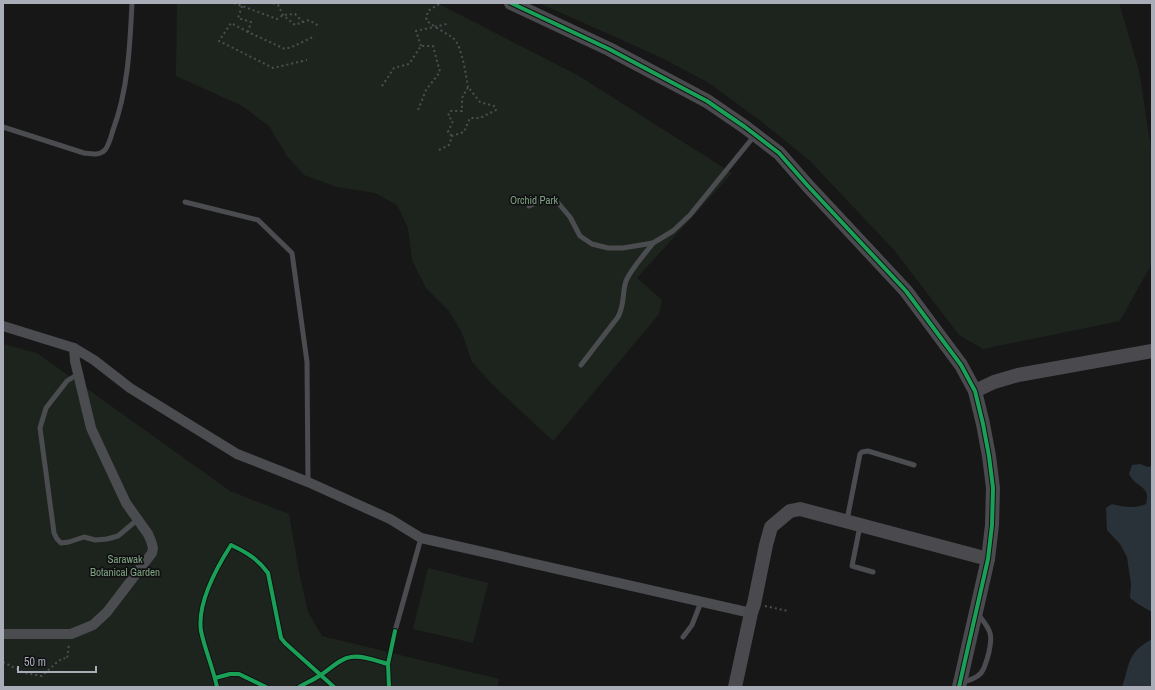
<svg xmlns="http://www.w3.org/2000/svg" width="1155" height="690" font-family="'Archivo Narrow',sans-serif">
<rect width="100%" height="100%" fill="#171717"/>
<!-- green -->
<g fill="#1d241e">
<path d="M177,3H437L579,76L732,173L637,278L662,300L659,314L553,441L492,384L472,362L462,333L449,311L426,288L412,260L408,228L397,205L375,193L337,187L304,175L287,156L269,126L242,106L176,76Z"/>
<path d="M539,3H1119L1139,70L1152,155V263L1120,321L983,349L959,335L894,250L809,160L762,122L709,83L660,57Z"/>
<path d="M3,344L37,353L230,491L289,514L299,572L308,612L322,636L499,679L497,687H3Z"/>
<path d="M428,568L488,583L473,643L413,629Z"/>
</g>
<!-- water -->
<g fill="#2a3239">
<path d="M1140,464L1148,467L1152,466V612L1138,604L1130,598L1131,584L1127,557L1120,544L1107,530L1106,508L1112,504C1124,507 1134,509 1146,504C1151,485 1137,489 1129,474L1132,465Z"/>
<path d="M1152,639V687H1122C1131,662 1126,654 1152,639Z"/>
</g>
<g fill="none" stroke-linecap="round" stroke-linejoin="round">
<!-- path -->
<g stroke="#4d4e52" stroke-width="2" stroke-dasharray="2 3" stroke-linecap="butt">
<path d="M234,3L277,19L283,15L295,14L303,22"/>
<path d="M273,3L278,5L283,15L295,25L309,20L319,26"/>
<path d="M439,4L428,11L426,20C435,28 445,32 453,38C462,45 466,76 468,87"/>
<path d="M242,6L238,18L251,22L248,32L285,49L294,46L315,36"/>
<path d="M248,32L231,23L219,41L273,68L307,60"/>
<path d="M421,46L416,31L447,24"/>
<path d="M382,86L394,68L409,64L421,46H433L440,72L426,90L418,110"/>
<path d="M439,150L449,145L452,136L464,132L470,118H480L496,110L494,106L480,102L468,87L462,98V111H450L448,116L453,121L448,132L452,136"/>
<path d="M765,606L788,611"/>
<path d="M3,662L25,673L42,676L56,663L63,658L67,659L69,644"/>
</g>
<!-- lane -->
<g stroke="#4b4c50" stroke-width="5">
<path d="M3,127L84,153C91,154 99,156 105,150C109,145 111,137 113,130C128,90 130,46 132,3"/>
<path d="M185,202L258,220L292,253L307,362L308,482"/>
<path d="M529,206L543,200H551L559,204L570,217L580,236L592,244L608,248H623L653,243L673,231L690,215L755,135"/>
<path d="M581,365L618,317C625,304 622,293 626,281C631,269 645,254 653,243"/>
<path d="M78,374L67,381L46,408L40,428L54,533L57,539L61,543L69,542L84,537L95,540L107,539L118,536L137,520"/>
<path d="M847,520L860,454L862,452L868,451L914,465"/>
<path d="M860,526L852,566L873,572"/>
<path d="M395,631L421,538"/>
<path d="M683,637L692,625L701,602"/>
<path d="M963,682C983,677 984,671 989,652C990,645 992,639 990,633C988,626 982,620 978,614"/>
</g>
<!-- street -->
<g stroke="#4b4c50" stroke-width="10">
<path d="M3,326L74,348L94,360L130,388L237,454L308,482L390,519L421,538L751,613"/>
<path d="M3,634H71L93,625L107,612L152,553L153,548L151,541L148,534L126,503L91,428L75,361L74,348"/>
</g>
<!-- secondary -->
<g stroke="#4a4a4e" stroke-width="14">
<path d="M511,3L609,49L707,101L745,127L779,153L808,186L906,291L961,365L975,391L983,424L989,456L993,488L992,525L988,559L959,687"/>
<path d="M975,391L994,382L1018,375L1152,351"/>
<path d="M735,687L751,613L754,604L766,545L771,527L790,511L800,509L988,559"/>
</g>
<!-- cycleway casing -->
<g stroke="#111113" stroke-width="6">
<g id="cycleway">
<path d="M511,3L609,49L707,101L745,127L779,153L808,186L906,291L961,365L975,391L983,424L989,456L993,488L992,525L988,559L959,687"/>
<path d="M215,678L230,674H239L266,687"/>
<path d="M217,687C213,668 205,650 201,631C197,604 217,567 231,545C246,552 258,559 268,573L281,638L285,643L334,687"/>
<path d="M299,687C306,683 313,680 319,676C330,670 338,659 351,657C363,655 377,661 388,664"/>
<path d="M389,687L388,664L395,631"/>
</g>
</g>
<!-- cycleway -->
<use href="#cycleway" stroke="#1a9f57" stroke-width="4"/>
</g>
<g text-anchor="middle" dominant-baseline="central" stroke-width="3.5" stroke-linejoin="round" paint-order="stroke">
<!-- park labels -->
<g font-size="11" fill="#7fa381" stroke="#111113">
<text x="534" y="200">Orchid Park</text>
<text x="125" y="559">Sarawak<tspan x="125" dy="13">Botanical Garden</tspan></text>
</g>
</g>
<!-- border -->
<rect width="1155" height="690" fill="none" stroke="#a8adb8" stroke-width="8"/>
<!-- scale -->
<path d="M18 666v6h78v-6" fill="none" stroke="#a8adb8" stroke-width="2"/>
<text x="24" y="666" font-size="12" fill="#a8adb8" stroke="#111113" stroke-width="3" paint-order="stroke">50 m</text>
</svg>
